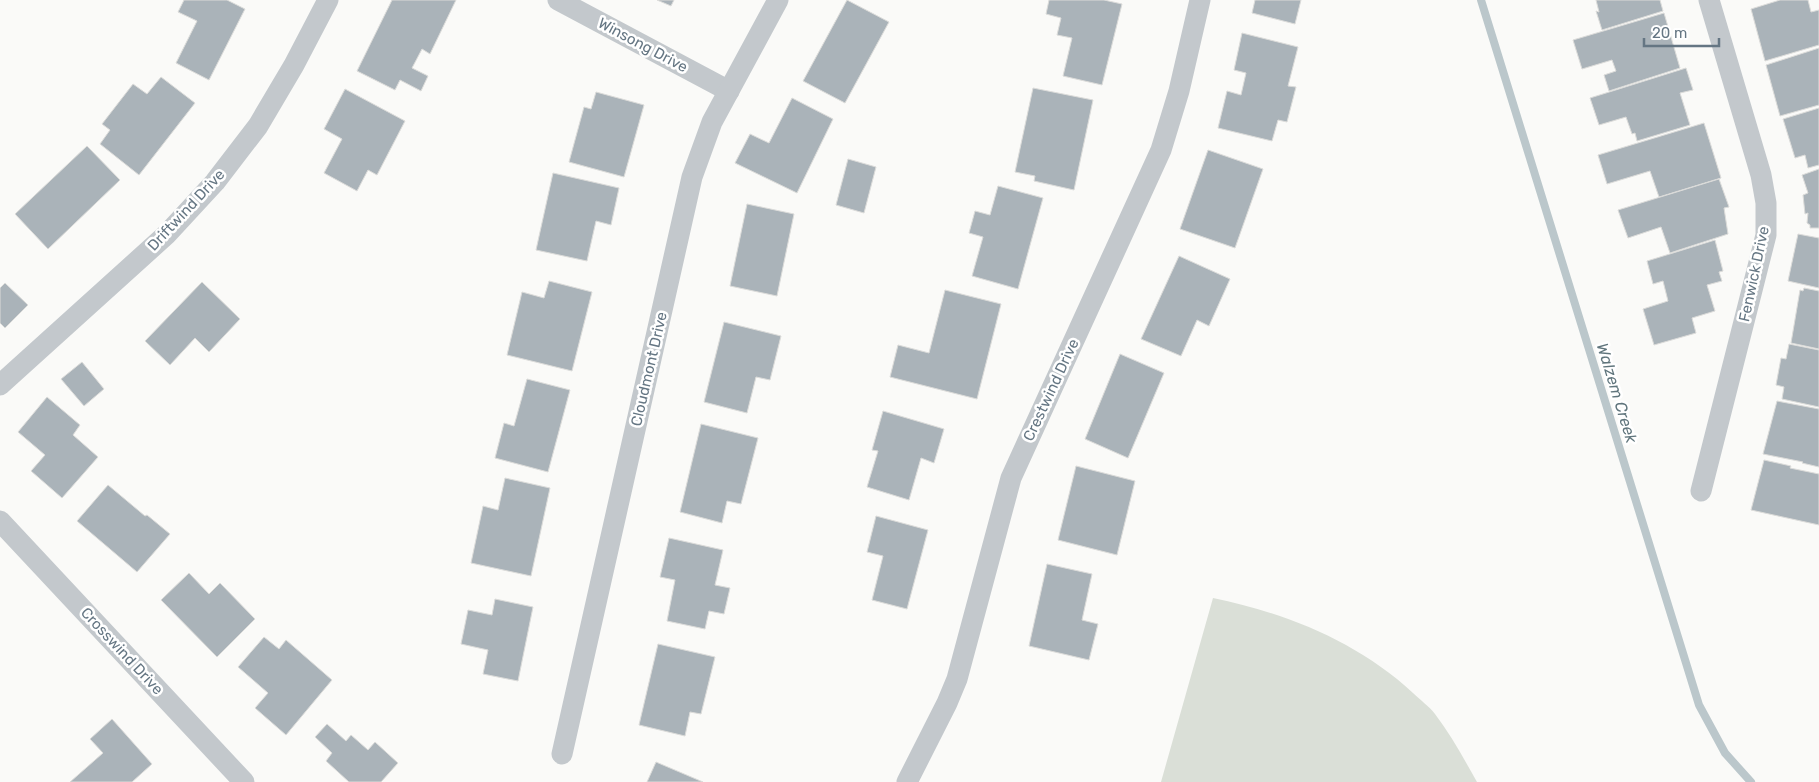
<svg xmlns="http://www.w3.org/2000/svg" width="1819" height="782" font-family="Rubik,sans-serif">
<rect width="100%" height="100%" fill="#fafaf8"/>
<!-- green -->
<path fill="#dadfd7" d="M1213,598C1286,613 1358,642 1413,693C1420,700 1429,706 1435,714C1451,735 1464,759 1477,782H1161Z"/>
<g fill="none" stroke-linecap="round" stroke-linejoin="round">
<!-- stream -->
<path stroke="#bbc7cb" stroke-width="8" d="M1481,0L1699,705L1725,753L1751,782"/>
</g>
<!-- building -->
<g fill="#aab3b9" stroke="#dcdcda">
<path d="M184,0H227L245,9L209,80L176,63L197,21L178,12Z"/>
<path d="M392,0H456L430,54L422,49L412,68L428,76L421,91L400,80L395,90L357,71Z"/>
<path d="M657,0H674L671,6Z"/>
<path d="M847,0L889,22L845,103L803,81Z"/>
<path d="M1049,0H1104L1122,4L1102,85L1063,76L1072,38L1057,35L1061,18L1046,14Z"/>
<path d="M1255,0H1301L1295,24L1252,13Z"/>
<path d="M1596,0H1660L1663,11L1602,30L1596,11L1599,12Z"/>
<path d="M1780,0H1808L1811,12L1819,10V45L1765,61L1751,9Z"/>
<path d="M1664,13L1680,68L1609,91L1604,75L1616,71L1612,60L1582,69L1573,40Z"/>
<path d="M1242,33L1298,47L1288,86L1296,87L1287,122L1278,120L1272,141L1218,128L1227,91L1241,95L1246,73L1234,70Z"/>
<path d="M1819,48V105L1780,116L1766,65Z"/>
<path d="M1686,68L1693,90L1680,93L1690,125L1637,141L1635,133L1632,134L1626,117L1599,125L1590,98Z"/>
<path d="M161,77L195,103L139,175L100,144L110,130L102,124L133,84L147,94Z"/>
<path d="M1033,88L1093,100L1074,190L1034,181L1035,176L1015,172Z"/>
<path d="M345,89L405,121L377,175L368,170L357,191L324,173L342,139L324,129Z"/>
<path d="M596,92L644,105L624,177L569,162L584,107L591,109Z"/>
<path d="M792,98L833,119L797,193L735,163L750,134L769,143Z"/>
<path d="M1819,108V165L1808,168L1805,155L1795,158L1783,119Z"/>
<path d="M1704,123L1721,178L1659,197L1650,171L1607,184L1598,155Z"/>
<path d="M87,146L120,180L48,249L15,214Z"/>
<path d="M1208,150L1263,169L1235,248L1180,229Z"/>
<path d="M848,159L876,167L864,213L836,205Z"/>
<path d="M1819,169V228H1810V225L1807,223L1808,213L1805,214L1803,195L1808,193L1802,175Z"/>
<path d="M553,173L619,188L611,225L596,221L587,261L536,250Z"/>
<path d="M1719,179L1729,207L1724,208L1728,234L1670,253L1661,227L1628,238L1618,210Z"/>
<path d="M998,186L1043,198L1018,289L972,276L983,237L969,233L975,211L990,215Z"/>
<path d="M747,204L794,214L777,296L730,286Z"/>
<path d="M1798,234L1819,238V288L1788,281Z"/>
<path d="M1715,240L1723,271L1719,272L1722,281L1707,285L1715,311L1692,318L1696,333L1654,345L1643,309L1668,301L1663,281L1653,284L1647,261Z"/>
<path d="M1179,256L1230,279L1209,326L1197,320L1181,356L1141,339Z"/>
<path d="M549,281L592,292L572,371L507,355L522,292L544,298Z"/>
<path d="M202,282L240,319L209,352L195,338L170,365L145,341Z"/>
<path d="M5,283L28,305L5,328L0,323V288Z"/>
<path d="M1804,288L1819,291V349L1791,343L1800,290L1803,291Z"/>
<path d="M945,290L1001,304L977,399L890,377L898,345L929,353Z"/>
<path d="M724,322L781,336L770,380L756,377L747,413L704,402Z"/>
<path d="M1789,344L1819,350V407L1782,399L1784,387L1776,385L1781,358L1786,359Z"/>
<path d="M1120,354L1164,373L1128,458L1085,439Z"/>
<path d="M82,362L104,389L84,406L61,379Z"/>
<path d="M527,379L570,390L548,472L495,458L504,423L514,426Z"/>
<path d="M47,397L80,425L73,435L98,457L62,498L31,471L45,455L18,432Z"/>
<path d="M1777,401L1819,409V467L1802,463L1803,462L1763,454Z"/>
<path d="M883,411L944,429L934,463L921,458L909,500L867,487L878,451L872,450Z"/>
<path d="M701,424L758,438L741,504L727,501L722,523L680,512Z"/>
<path d="M1764,460L1791,466L1790,468L1819,474V525L1751,510Z"/>
<path d="M1076,466L1135,481L1117,555L1058,540Z"/>
<path d="M505,478L550,488L531,576L471,563L483,506L498,510Z"/>
<path d="M108,485L145,516L147,515L170,534L137,572L77,521Z"/>
<path d="M876,516L928,530L907,609L872,600L883,556L867,552Z"/>
<path d="M669,538L723,550L715,585L730,588L724,614L709,611L705,629L667,621L675,580L660,577Z"/>
<path d="M1047,564L1092,574L1082,620L1098,624L1089,660L1029,646Z"/>
<path d="M189,573L209,594L220,583L255,619L217,657L161,600Z"/>
<path d="M495,599L533,607L518,681L483,674L488,650L461,644L468,610L492,615Z"/>
<path d="M264,637L279,649L286,640L332,680L286,735L255,708L268,693L238,667Z"/>
<path d="M658,644L715,657L701,714L690,712L685,736L639,725Z"/>
<path d="M112,719L152,764L132,782H70L103,753L90,739Z"/>
<path d="M327,724L346,741L351,735L368,750L375,742L398,763L381,782H349L326,761L332,753L315,737Z"/>
<path d="M656,762L703,782H647Z"/>
</g>
<g fill="none" stroke-linecap="round" stroke-linejoin="round">
<!-- minor -->
<g stroke="#c3c8cc" stroke-width="21">
<path d="M558,0L729,91"/>
<path d="M0,385L167,234L215,182L258,126L294,65L328,0"/>
<path d="M1701,491L1766,235V203L1761,175L1709,0"/>
<path d="M0,521L244,782"/>
<path d="M562,754L692,177L712,122L778,0"/>
<path d="M907,782L947,703L957,679L1011,478L1161,150L1179,91L1200,0"/>
</g>
</g>
<g text-anchor="middle" dominant-baseline="central" stroke-width="5" stroke-linejoin="round" paint-order="stroke">
<!-- street labels -->
<g font-size="15" fill="#657683" stroke="#fff">
<text transform="translate(643 45) rotate(28)">Winsong Drive</text>
<text transform="translate(186 210) rotate(-47)">Driftwind Drive</text>
<text transform="translate(1754 274) rotate(-78)">Fenwick Drive</text>
<text transform="translate(649 369) rotate(-77)">Cloudmont Drive</text>
<text transform="translate(1051 390) rotate(-65)">Crestwind Drive</text>
<text transform="translate(122 651) rotate(47)">Crosswind Drive</text>
</g>
<!-- water labels -->
<g font-size="16" font-style="italic" fill="#60757c" stroke="#fff">
<text transform="translate(1617 393) rotate(73)">Walzem Creek</text>
</g>
</g>
<!-- scale -->
<path d="M1644 38v8h75v-8" fill="none" stroke="#657683" stroke-width="2.5"/>
<text x="1652" y="38" font-size="15" fill="#657683" stroke="#ffffff" stroke-width="4" paint-order="stroke">20 m</text>
</svg>
